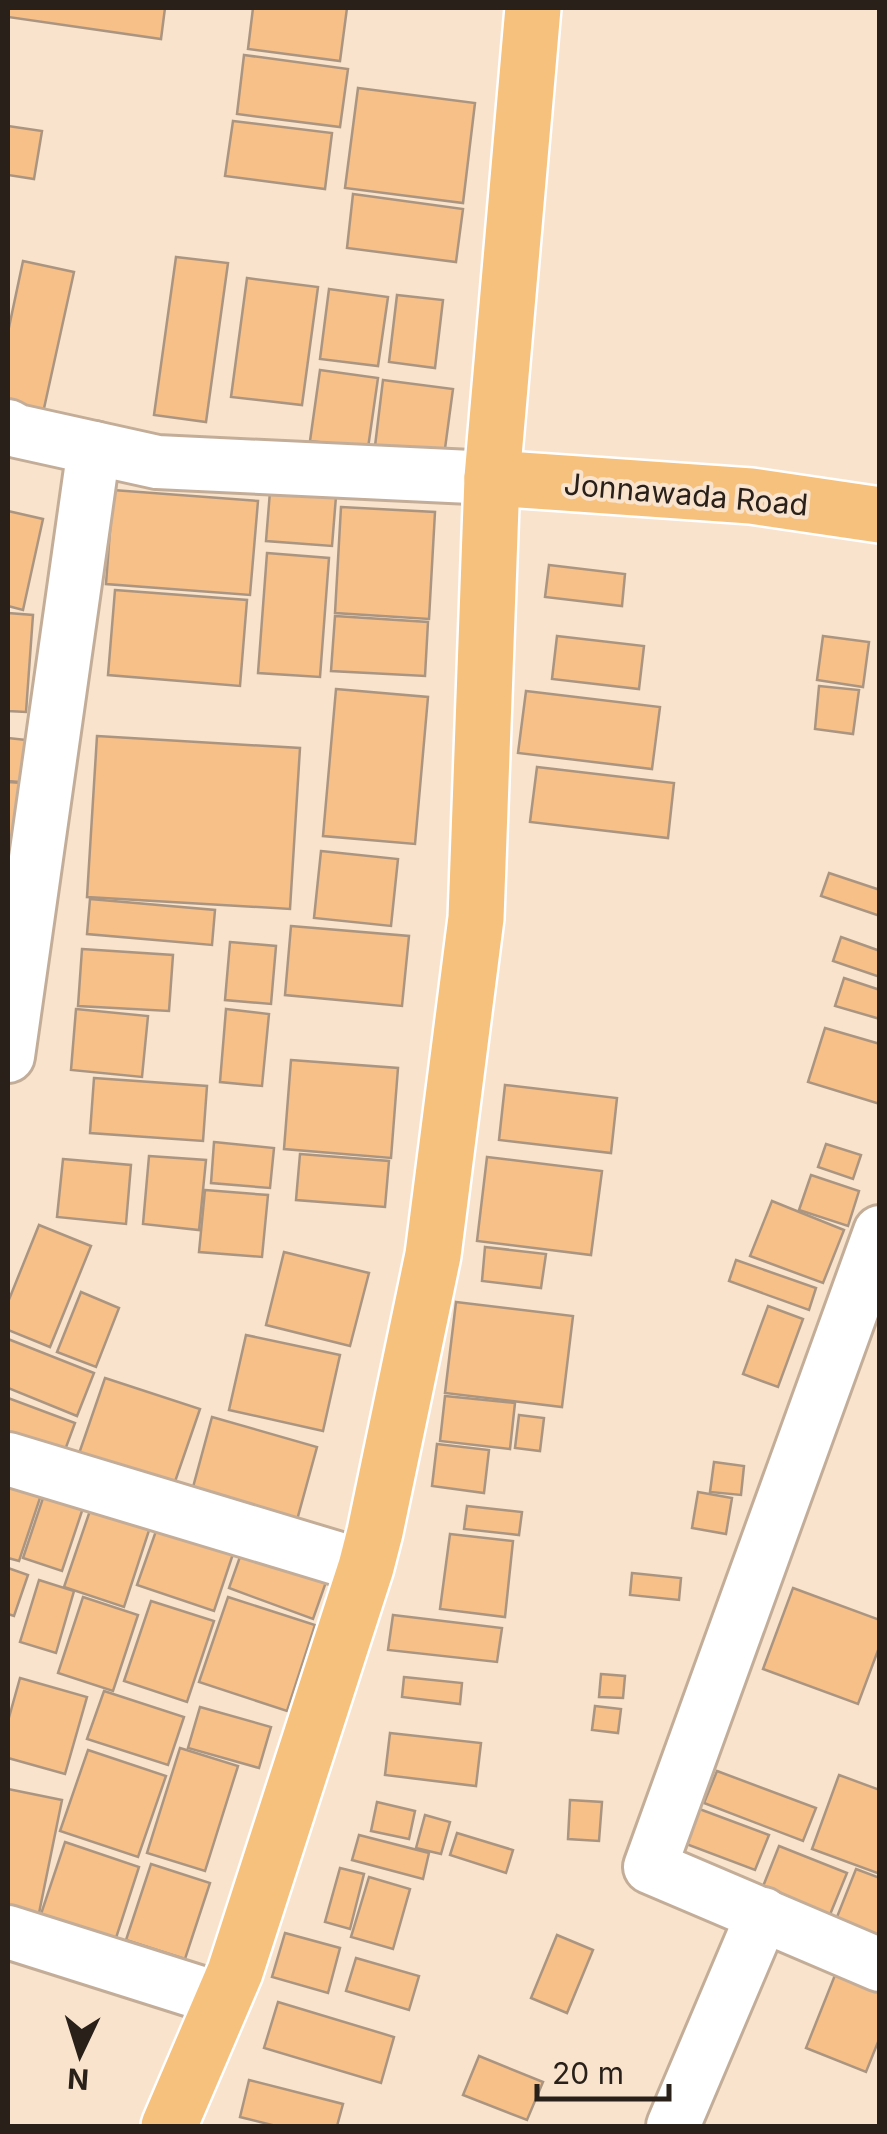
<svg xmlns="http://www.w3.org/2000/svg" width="887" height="2134" font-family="Inter,sans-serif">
<rect width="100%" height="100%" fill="#f9e3cd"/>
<!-- building -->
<g fill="#f7c088" stroke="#ab9581" stroke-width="2.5">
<path d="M8,8H165L161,39L8,17Z"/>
<path d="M253,8H347L340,61L248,49Z"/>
<path d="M244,55L348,69L340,127L237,114Z"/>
<path d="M358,88L475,103L463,203L345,188Z"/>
<path d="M233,121L332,133L325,189L225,176Z"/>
<path d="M8,126L42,131L34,179L8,175Z"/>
<path d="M353,194L463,209L456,262L347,248Z"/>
<path d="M176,257L228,263L206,422L154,415Z"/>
<path d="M23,261L74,272L41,422L8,414V332Z"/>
<path d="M247,278L318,287L302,405L231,397Z"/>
<path d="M329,289L388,297L378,366L320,359Z"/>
<path d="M397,295L443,300L435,368L389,362Z"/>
<path d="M320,370L378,378L368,448L310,441Z"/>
<path d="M383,380L453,389L444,456L375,446Z"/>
<path d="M271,479L337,484L332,546L266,541Z"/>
<path d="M113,490L258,501L250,595L106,584Z"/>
<path d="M341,507L435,512L429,619L335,613Z"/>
<path d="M8,511L43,519L23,610L8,606Z"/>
<path d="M267,553L329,558L320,677L258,673Z"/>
<path d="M549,565L625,574L622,606L545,597Z"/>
<path d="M115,590L247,600L240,686L108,675Z"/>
<path d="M8,613L33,615L26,712L8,711Z"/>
<path d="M335,616L428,622L425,676L331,671Z"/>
<path d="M557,636L644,646L639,689L552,679Z"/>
<path d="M823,636L869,642L863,687L817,680Z"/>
<path d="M819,686L859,690L853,734L815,729Z"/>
<path d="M336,689L428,697L415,844L323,836Z"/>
<path d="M526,691L660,707L652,769L518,753Z"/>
<path d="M97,736L300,748L290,909L87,897Z"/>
<path d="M8,738L36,741L31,783L8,781Z"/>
<path d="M537,767L674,783L668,838L530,822Z"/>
<path d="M8,782L22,783L18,836H8Z"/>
<path d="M321,851L398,859L391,926L314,918Z"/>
<path d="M829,873L880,890V916L821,896Z"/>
<path d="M90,899L215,910L212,945L87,934Z"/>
<path d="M291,926L409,936L402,1006L285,995Z"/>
<path d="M841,937L880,951V977L833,961Z"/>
<path d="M230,942L276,946L271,1004L225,1000Z"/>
<path d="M82,949L173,955L169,1011L78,1006Z"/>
<path d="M844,978L880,990V1019L835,1006Z"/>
<path d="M76,1009L148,1016L142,1077L71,1070Z"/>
<path d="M226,1009L269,1014L262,1086L220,1082Z"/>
<path d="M825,1028L880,1044V1104L808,1082Z"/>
<path d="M291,1060L398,1068L391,1158L284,1149Z"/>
<path d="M94,1078L207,1086L203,1141L90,1133Z"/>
<path d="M505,1085L617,1098L611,1153L499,1140Z"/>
<path d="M214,1142L274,1148L270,1188L211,1183Z"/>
<path d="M826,1144L861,1155L853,1179L818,1167Z"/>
<path d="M300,1154L389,1161L385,1207L296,1200Z"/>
<path d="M149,1156L206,1160L199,1230L143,1224Z"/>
<path d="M487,1157L602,1171L591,1255L477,1241Z"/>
<path d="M63,1159L131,1165L126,1224L57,1217Z"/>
<path d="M811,1175L859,1191L848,1226L799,1210Z"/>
<path d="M205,1190L268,1195L262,1257L199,1252Z"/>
<path d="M772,1201L844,1230L823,1283L750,1256Z"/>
<path d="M39,1225L91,1246L50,1347L8,1330V1302Z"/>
<path d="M485,1247L546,1254L541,1288L482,1281Z"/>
<path d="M284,1252L369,1273L350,1346L266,1325Z"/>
<path d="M736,1260L816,1288L809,1310L729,1281Z"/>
<path d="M81,1292L119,1308L96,1367L57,1352Z"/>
<path d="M456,1302L573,1316L562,1407L445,1393Z"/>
<path d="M768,1306L803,1319L778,1387L743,1374Z"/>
<path d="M246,1335L340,1355L323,1431L229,1410Z"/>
<path d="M8,1339L94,1373L77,1416L8,1388Z"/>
<path d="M105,1378L200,1409L168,1502L73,1471Z"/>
<path d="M445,1396L515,1403L510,1449L440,1441Z"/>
<path d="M8,1398L75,1423L58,1469L8,1450Z"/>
<path d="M519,1415L544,1418L540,1451L515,1448Z"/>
<path d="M212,1417L317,1447L294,1531L189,1502Z"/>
<path d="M437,1444L489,1450L484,1493L432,1486Z"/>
<path d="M714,1462L744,1466L741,1495L710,1492Z"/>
<path d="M8,1468L47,1477L19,1561L8,1558Z"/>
<path d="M50,1477L89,1490L62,1571L23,1558Z"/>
<path d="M698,1492L732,1498L726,1534L692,1528Z"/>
<path d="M96,1493L155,1512L124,1607L64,1587Z"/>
<path d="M467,1506L522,1512L519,1535L464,1529Z"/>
<path d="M162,1514L238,1539L214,1611L137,1585Z"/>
<path d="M248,1534L332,1565L313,1619L229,1588Z"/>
<path d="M450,1534L513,1541L505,1617L440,1609Z"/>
<path d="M8,1568L28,1575L14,1616L8,1614Z"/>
<path d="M632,1573L681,1578L679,1600L630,1595Z"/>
<path d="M39,1580L74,1591L56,1653L20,1642Z"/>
<path d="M793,1588L880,1620V1645L858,1704L763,1669Z"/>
<path d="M83,1597L138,1615L113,1691L58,1673Z"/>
<path d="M228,1597L315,1625L287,1711L199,1682Z"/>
<path d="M151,1601L214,1621L187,1702L124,1681Z"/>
<path d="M393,1615L502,1628L497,1662L388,1650Z"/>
<path d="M601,1674L625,1676L623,1698L599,1697Z"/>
<path d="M404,1677L462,1683L460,1704L402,1697Z"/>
<path d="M20,1678L87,1697L65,1774L8,1758V1721Z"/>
<path d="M104,1691L184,1717L168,1765L87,1739Z"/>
<path d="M595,1706L621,1709L618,1733L592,1730Z"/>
<path d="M200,1707L271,1727L259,1768L188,1748Z"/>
<path d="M390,1733L481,1743L476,1786L385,1775Z"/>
<path d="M180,1748L238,1766L205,1871L147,1853Z"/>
<path d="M88,1750L166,1776L138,1857L60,1831Z"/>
<path d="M717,1771L816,1808L803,1841L704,1803Z"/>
<path d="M839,1775L880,1790V1874L812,1849Z"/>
<path d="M8,1789L62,1800L38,1918L8,1912Z"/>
<path d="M570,1800L602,1802L599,1841L568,1839Z"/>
<path d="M377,1802L415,1811L409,1839L371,1831Z"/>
<path d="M686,1804L769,1835L755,1870L673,1839Z"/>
<path d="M425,1815L450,1822L441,1854L416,1848Z"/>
<path d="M457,1833L513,1850L506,1873L450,1855Z"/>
<path d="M359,1835L429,1853L423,1879L352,1860Z"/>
<path d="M65,1842L139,1867L116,1938L41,1914Z"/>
<path d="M779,1846L847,1873L829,1917L762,1889Z"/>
<path d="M151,1864L210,1883L185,1959L126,1940Z"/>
<path d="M340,1868L364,1874L350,1929L325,1922Z"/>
<path d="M856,1869L880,1878V1939L835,1922Z"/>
<path d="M369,1877L410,1889L393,1949L351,1937Z"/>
<path d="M285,1933L340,1948L328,1993L272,1977Z"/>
<path d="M557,1935L593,1950L567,2013L531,1998Z"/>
<path d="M356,1958L419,1976L409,2010L346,1991Z"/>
<path d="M841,1960L880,1975V2037L866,2072L806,2048Z"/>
<path d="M278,2002L394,2037L381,2083L264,2048Z"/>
<path d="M479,2056L543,2082L527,2120L463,2095Z"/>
<path d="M249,2080L343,2104L337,2126H276L240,2117Z"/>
</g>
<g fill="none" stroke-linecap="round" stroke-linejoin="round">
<!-- minor casing -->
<g stroke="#c3ad98" stroke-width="58">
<g id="minor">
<path d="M8,426L17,431L157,462L492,478"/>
<path d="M8,1056L94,448"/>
<path d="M880,1232L650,1867L880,1965"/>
<path d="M8,1459L366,1567"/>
<path d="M8,1932L223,2000"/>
<path d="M673,2126L763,1914"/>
</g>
</g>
<!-- major casing -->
<g stroke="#fff" stroke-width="60">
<g id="major">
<path d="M492,478L751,496L880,515"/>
<path d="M169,2126L235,1972L366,1567L375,1532L433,1255L476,918L492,478L533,8"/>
</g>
</g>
<!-- minor -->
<use href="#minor" stroke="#fff" stroke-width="52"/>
<!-- major -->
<use href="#major" stroke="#f5c17d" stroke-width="55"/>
</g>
<g text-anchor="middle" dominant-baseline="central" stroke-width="8" stroke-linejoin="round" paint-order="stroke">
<!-- street labels -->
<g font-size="30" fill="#292119" stroke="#f9e3cd">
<text transform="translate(686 494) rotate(5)">Jonnawada Road</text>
</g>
</g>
<!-- border -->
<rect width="887" height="2134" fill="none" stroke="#292119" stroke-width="20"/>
<!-- north arrow -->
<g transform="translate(80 2054) rotate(184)" stroke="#f9e3cd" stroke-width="8" paint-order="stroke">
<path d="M0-8L18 38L0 25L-18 38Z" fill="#292119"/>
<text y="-15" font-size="28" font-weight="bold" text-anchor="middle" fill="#292119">N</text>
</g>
<!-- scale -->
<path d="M537 2084v15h132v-15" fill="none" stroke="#292119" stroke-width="5"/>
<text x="552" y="2084" font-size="30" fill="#292119" stroke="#f9e3cd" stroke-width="8" paint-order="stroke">20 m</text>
</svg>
